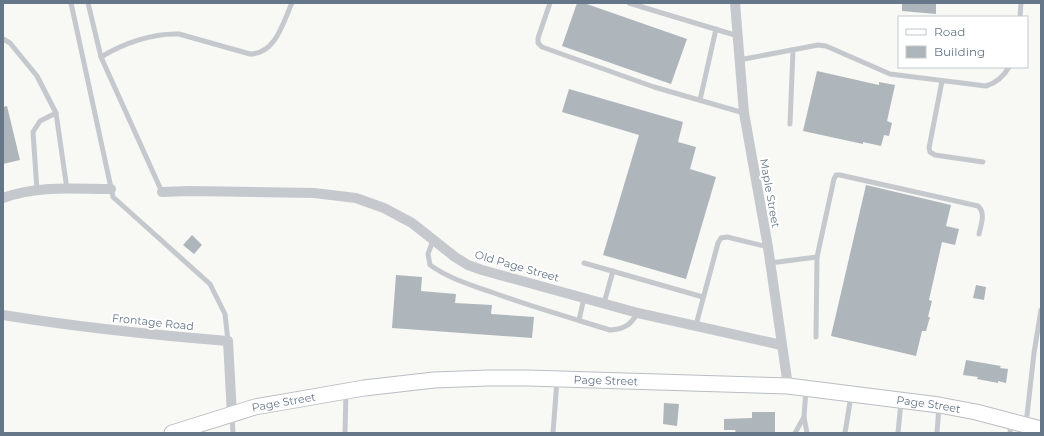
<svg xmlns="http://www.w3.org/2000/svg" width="1044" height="436" font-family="Montserrat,sans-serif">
<rect width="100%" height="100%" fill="#f8f8f5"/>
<!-- building -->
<g fill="#aeb6bc">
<path d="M577,3H584L687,39L671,84L562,46Z"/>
<path d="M902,3H936V14L902,11Z"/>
<path d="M817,71L879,85V82L895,85L887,121L892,123L889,136L884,135L881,146L863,142V144L803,131Z"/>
<path d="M569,89L683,122L678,142L696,147L690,169L716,177L686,279L603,255L639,135L562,112Z"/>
<path d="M7,106L20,160L3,164V107Z"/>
<path d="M866,185L951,205L946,226L959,229L955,245L942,242L929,300L932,301L928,317H930L926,331H922L916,356L831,336Z"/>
<path d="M192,235L202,245L194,254L183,245Z"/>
<path d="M396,275L422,277L421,291L456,294L455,303L492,305L491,314L534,317L532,338L392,328Z"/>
<path d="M976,285L986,287L984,300L973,298Z"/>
<path d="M966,360L1001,366L1000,368L1008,369L1006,383L998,381V383L977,379L978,377L963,375Z"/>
<path d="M664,403L679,404L677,426L663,424Z"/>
<path d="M752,412H775V433H736L735,430H724V419L752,418Z"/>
</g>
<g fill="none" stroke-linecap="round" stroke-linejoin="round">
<!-- secondary casing -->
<g stroke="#b9bec3" stroke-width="17">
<g id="secondary">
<path id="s1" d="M172,433L255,407L364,388L434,380L488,378H528L788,386L939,405L976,412L1041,429"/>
</g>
</g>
<!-- lane -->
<g stroke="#c5c9cd" stroke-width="5">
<path d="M71,3L113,197L210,284L225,314L228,341"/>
<path d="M88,3L101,57"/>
<path d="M550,3L538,38V43L542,47L654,87L744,113"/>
<path d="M629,3L738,36"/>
<path d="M1020,17L1021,3"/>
<path d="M3,39L10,43L37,76L56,113L67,189"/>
<path d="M739,60L818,45L826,46L890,74L986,86C996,83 1004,76 1009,67"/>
<path d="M942,81L929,148L930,152L935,155L983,162"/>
<path d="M700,100L716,29"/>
<path d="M790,124L793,50"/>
<path d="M37,190L33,132L40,121L56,113"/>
<path d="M162,192L101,57C124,43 153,33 179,34L250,54C276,54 283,22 292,3"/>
<path d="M433,240L428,254L430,265C450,279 471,285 494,293C532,307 571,318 610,330C625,329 630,325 638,313"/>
<path d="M584,263L703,297"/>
<path d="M770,263L817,257L834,179L836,175H840L978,206C986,213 981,224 979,234"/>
<path d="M604,303L613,271"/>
<path d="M579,320L584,298"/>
<path d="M696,325L718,243L721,238L727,237L768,247"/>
<path d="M816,337L817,257"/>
<path d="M806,389L804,417L807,433"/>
<path d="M232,416L233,433"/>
<path d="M1026,424L1034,353L1041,310"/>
<path d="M345,433L346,392"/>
<path d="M553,433L557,380"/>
<path d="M795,433L804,417"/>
<path d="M845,433L851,396"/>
<path d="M898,433L901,402"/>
<path d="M937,433L939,406"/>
<path d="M1010,433L1011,422"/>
</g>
<!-- street -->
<g stroke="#c5c9cd" stroke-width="10">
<path d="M735,3L744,113L768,247L788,386"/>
<path d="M162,192L189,191L314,193L356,198L384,208L412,223L455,257L468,265L482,270L638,313L781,345"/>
<path d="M3,198C37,185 76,189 111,189"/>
<path d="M3,315C77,327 153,335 228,341L232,415"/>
</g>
<!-- secondary -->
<use href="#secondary" stroke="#fff" stroke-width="15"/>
</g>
<g text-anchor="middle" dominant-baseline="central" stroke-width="4" stroke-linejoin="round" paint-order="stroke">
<!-- street labels -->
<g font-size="11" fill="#657788" stroke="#fff">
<text transform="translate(770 193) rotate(80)">Maple Street</text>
<text transform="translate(517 266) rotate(16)">Old Page Street</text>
<text transform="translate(153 322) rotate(6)">Frontage Road</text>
<text stroke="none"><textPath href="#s1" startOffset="440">Page Street</textPath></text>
<text stroke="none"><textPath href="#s1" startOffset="116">Page Street</textPath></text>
<text stroke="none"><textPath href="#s1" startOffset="764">Page Street</textPath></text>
</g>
</g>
<!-- border -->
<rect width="1044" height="436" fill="none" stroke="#657788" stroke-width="8"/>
<!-- legend -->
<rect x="898" y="16" width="130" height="52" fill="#ffffff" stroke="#c1c9cf"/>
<rect x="906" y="29" width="20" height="6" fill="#ffffff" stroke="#c1c9cf"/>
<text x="934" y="36" font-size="12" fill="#657788">Road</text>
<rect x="906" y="46" width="20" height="12" fill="#aeb6bc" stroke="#c1c9cf"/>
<text x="934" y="56" font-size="12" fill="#657788">Building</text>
</svg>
